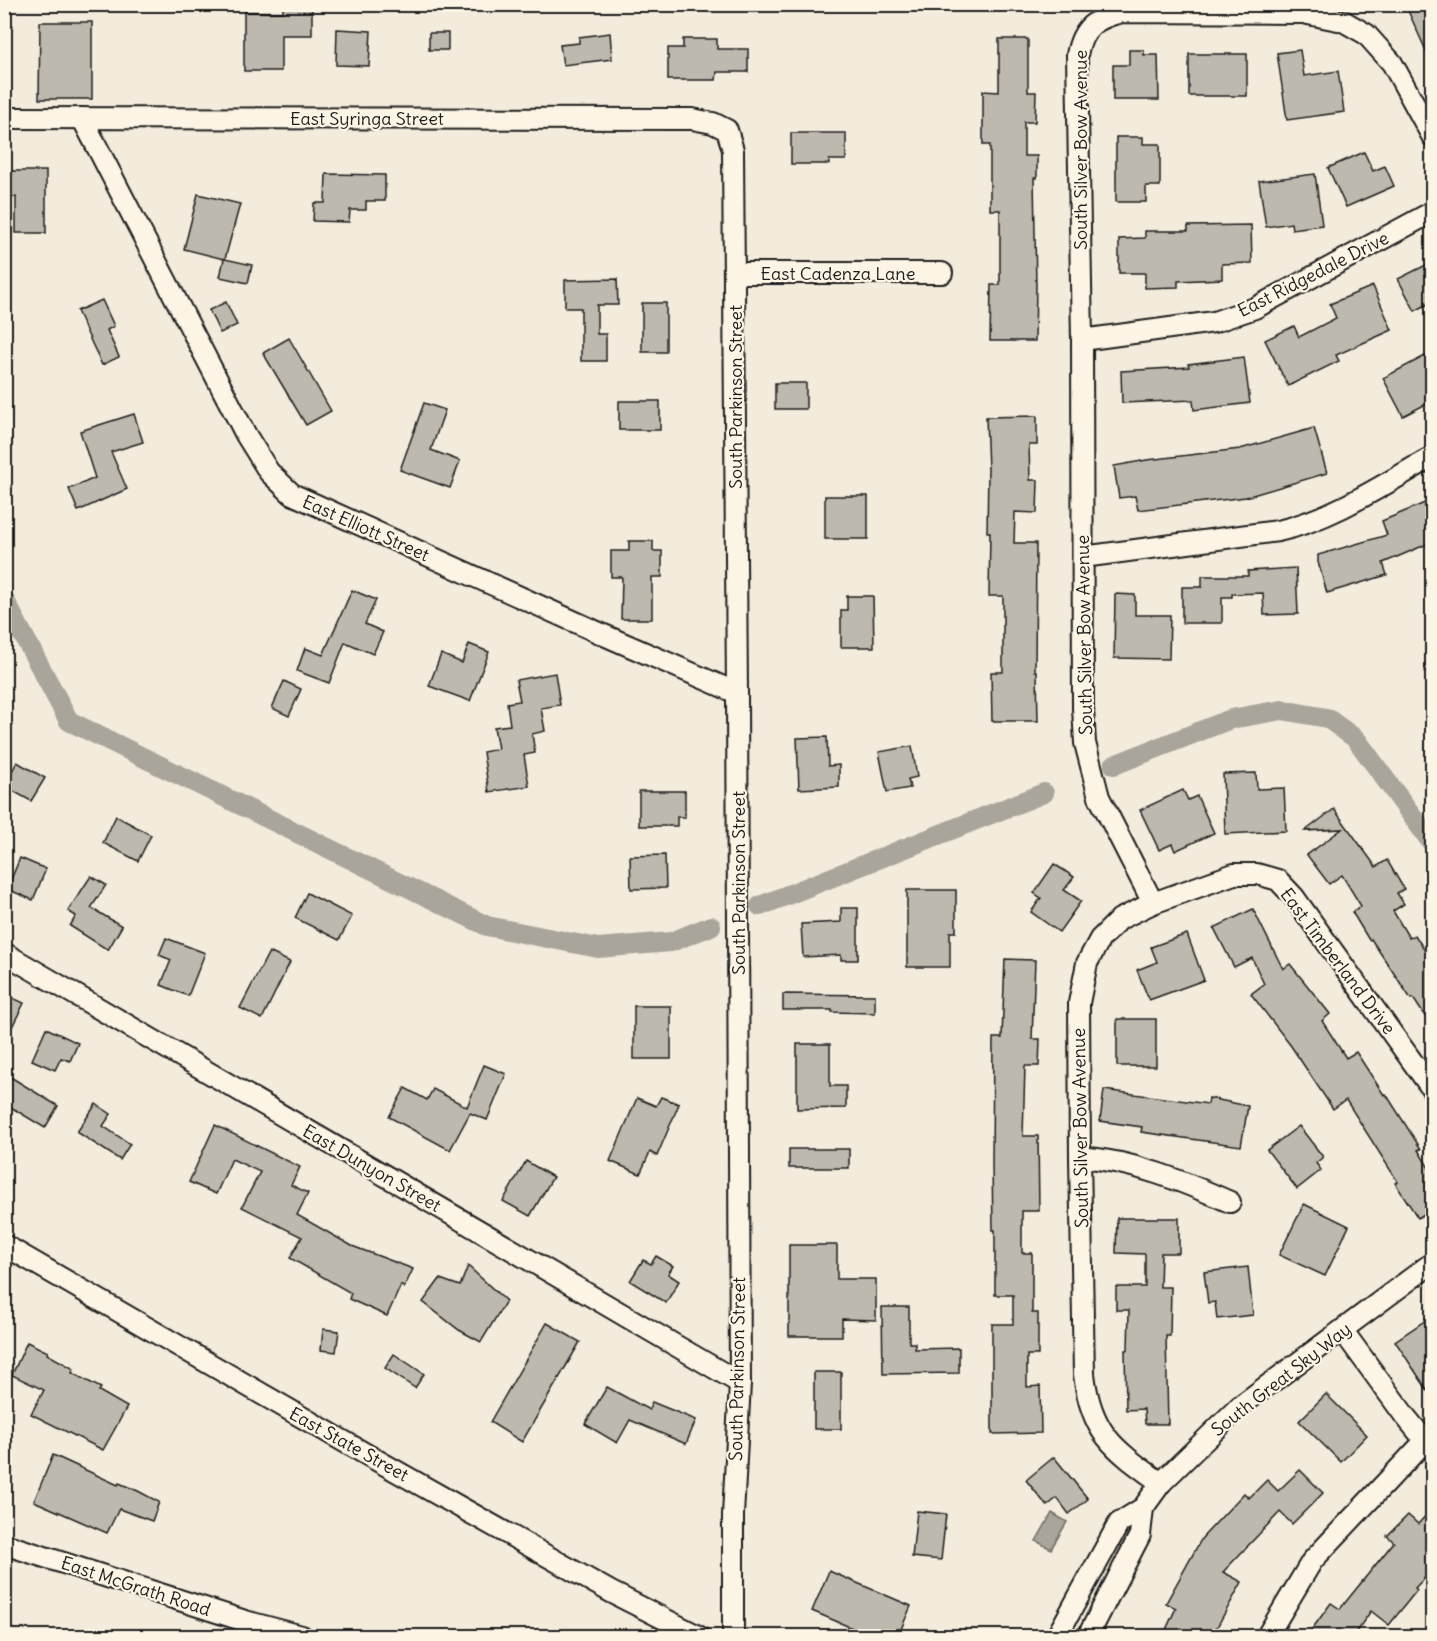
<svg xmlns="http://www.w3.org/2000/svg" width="1437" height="1641" font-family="Delius,sans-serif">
<rect width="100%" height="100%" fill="#f3ecdd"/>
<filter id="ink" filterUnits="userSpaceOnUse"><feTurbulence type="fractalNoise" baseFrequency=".0167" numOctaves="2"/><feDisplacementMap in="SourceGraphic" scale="12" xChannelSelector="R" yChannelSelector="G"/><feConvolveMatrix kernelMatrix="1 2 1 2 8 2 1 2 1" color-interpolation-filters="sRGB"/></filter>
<g filter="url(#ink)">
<!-- water -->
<path fill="#aaa59b" stroke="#716e68" stroke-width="1.5" d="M1052,1513L1067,1522L1051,1549L1036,1541Z"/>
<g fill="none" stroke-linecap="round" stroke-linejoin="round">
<!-- canal -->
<g stroke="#aaa59b" stroke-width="20">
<path d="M4,599L69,721L487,926L598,948L671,942L711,926"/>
<path d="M1114,765L1231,719L1282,710L1327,718L1356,739L1432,843"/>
<path d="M760,906L1044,793"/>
</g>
</g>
<!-- building -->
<g fill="#beb9ae" stroke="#1c1c1c" stroke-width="1.5">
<path d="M283,4H312V35H281V71H244V12H283Z"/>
<path d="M1405,4H1432V64Z"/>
<path d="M40,22H92V99H39Z"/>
<path d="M337,29L371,31L369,66L336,65Z"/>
<rect x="429" y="33" width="19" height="17"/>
<path d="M610,33L612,59L563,65L560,45L579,43V37Z"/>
<path d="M683,39H717V49H748V72H717L716,80H668V48H683Z"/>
<path d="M999,39H1028V92H1036L1035,122H1024V156H1037V178H1034L1036,286L1035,341H990L991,285H1000V210H990V145H983V91L999,92Z"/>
<path d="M1129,50H1144V55H1158L1159,100H1113V65H1129Z"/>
<path d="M1300,50L1304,76L1338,71L1344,112L1287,120L1277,53Z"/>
<rect x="1189" y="54" width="58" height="42"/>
<path d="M791,133H846V160H829V164H791Z"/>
<path d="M1116,137H1143V144H1160V186H1146V202H1116Z"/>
<path d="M1364,152L1373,171L1385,166L1394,186L1346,207L1328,168Z"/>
<path d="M4,171H46V233H16V197H4Z"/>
<path d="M326,174L385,175V201H366V210H350L349,222L313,221L314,203H325Z"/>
<path d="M1315,174L1322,225L1292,229L1291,223L1266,227L1259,181Z"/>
<path d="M198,194L240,204L225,259L252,265L248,283L220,277L224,259L184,249Z"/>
<path d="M1251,225L1252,263L1222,264V279L1178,281V287L1145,288V273H1119V239L1145,238V231H1188V226Z"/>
<path d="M1432,262V302L1415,311L1398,279Z"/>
<path d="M617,279L618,305H597V334H606V361H581V308H565V280Z"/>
<path d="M1373,286L1392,330L1336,355L1339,361L1288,386L1265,340L1294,326L1299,337L1336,318L1330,304Z"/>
<path d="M102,300L114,326L107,330L119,357L102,365L77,311Z"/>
<path d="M226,302L237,325L220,333L209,310Z"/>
<rect x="642" y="303" width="24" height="49"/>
<path d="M289,338L331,411L306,425L263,353Z"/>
<path d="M1425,356L1432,370V401L1403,416L1383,378Z"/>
<path d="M1244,357L1250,403L1194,410L1193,400L1122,403L1121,371L1189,367L1188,364Z"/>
<rect x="775" y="383" width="31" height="26"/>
<rect x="619" y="401" width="41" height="29"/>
<path d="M424,403L445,410L431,450L460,461L450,488L400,470Z"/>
<path d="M134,414L143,442L111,452L127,489L78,511L69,489L95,478L80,431Z"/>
<path d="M1037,416V445H1029L1030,480H1038L1037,513L1015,512L1014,543H1036L1035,671H1037L1038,721H992L991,672H1003V596H989L990,532H987L988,470L986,417Z"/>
<path d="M1314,428L1327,473L1246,497L1138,510L1135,496L1119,498L1114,466L1147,460L1240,449Z"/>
<rect x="825" y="496" width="43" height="43"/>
<path d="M1432,500V542L1383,563L1387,575L1327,593L1318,562V555L1387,535L1382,521Z"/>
<path d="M629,541H653V551H662V577H652V619H621L622,577H611V551H629Z"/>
<path d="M1296,568L1298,614L1264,615L1263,593L1232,594V597H1222V623H1182V587H1202V576H1248V571Z"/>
<path d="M352,590L376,600L365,624L383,632L373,654L345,642L329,683L297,671L305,648L323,655Z"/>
<path d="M1115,594L1135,595V615H1170L1169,659L1114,658Z"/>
<path d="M847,596H873L874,647H841V610H847Z"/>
<path d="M469,644L489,652L470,701L429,686L441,654L462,663Z"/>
<path d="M555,673L560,705L541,708L545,731L532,734L535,753L524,755L529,786L489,792L483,752L498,749L494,727L510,725L507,703L520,701L516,680Z"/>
<path d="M284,681L301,689L289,716L272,708Z"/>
<path d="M827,737L828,766L839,765V787L799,789L797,738Z"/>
<path d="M912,746L917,777L908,779L910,788L887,792L879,752Z"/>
<path d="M17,762L45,778L31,801L4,786Z"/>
<path d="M1256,773L1257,789L1284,788L1286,831L1225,834L1223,774Z"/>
<path d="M1183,790L1188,800L1197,796L1214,833L1175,851L1172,844L1159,850L1140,810Z"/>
<path d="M639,791H685V817H677V826H639Z"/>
<path d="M1334,809L1376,867L1387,860L1404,889L1397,893L1404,904L1393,911L1409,938L1415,935L1432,962V1027L1413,998L1411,999L1371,939L1369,940L1352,912L1361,906L1342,875L1329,884L1307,855L1342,829L1305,831Z"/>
<path d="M116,816L151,835L138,861L103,843Z"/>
<path d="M665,855L666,888L631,889L630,856Z"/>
<path d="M20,858L46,869L33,900L7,889Z"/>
<path d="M1054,864L1074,877L1064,890L1081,901L1059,932L1031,912L1041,898L1034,893Z"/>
<path d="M91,876L106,885L91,908L122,926L108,950L70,926L76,916L68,911Z"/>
<path d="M907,890H956V932H950V967H907Z"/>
<path d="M307,893L352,916L339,940L295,918Z"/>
<path d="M841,908H858V960H841V955L803,957L801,924L841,922Z"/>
<path d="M1253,909L1283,969L1290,964L1330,1014L1322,1021L1346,1058L1356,1052L1384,1095L1386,1094L1421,1149L1418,1150L1432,1173V1209L1418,1218L1395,1183L1398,1182L1346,1100L1333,1109L1291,1046L1251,994L1264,984L1252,958L1234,967L1214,928Z"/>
<path d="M1187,934L1204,980L1149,1000L1137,970L1157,962L1151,947Z"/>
<path d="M166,938L205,953L188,996L161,985L171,960L159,955Z"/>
<path d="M269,952L290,962L262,1019L240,1008Z"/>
<path d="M1005,959L1035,960L1032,1039H1040L1039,1066H1025L1023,1136H1038L1039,1211H1022V1253H1032V1313H1038V1355H1027V1387L1040,1386L1041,1433L992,1434V1324H1013V1295H995V1230H993L992,1164L993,1038H1002Z"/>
<path d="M4,994L24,1003L4,1043Z"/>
<path d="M783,994L875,995V1013L832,1012V1010H783Z"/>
<rect x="634" y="1006" width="37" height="53"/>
<rect x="1117" y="1019" width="39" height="47"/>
<path d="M46,1028L78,1043L70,1061L61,1058L55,1070L32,1060Z"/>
<path d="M797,1044H830V1086H846V1108L797,1109Z"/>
<path d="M484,1065L506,1074L487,1120L470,1113L450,1150L389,1117L405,1088L427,1100L433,1089L467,1107Z"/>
<path d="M4,1073L58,1106L45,1128L4,1103Z"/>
<path d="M1104,1090L1208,1104L1209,1098L1248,1106L1241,1146L1141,1132L1142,1127L1100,1121Z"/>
<path d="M661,1097L679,1104L657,1156L650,1152L640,1174L610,1161L637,1098L656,1106Z"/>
<path d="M96,1104L111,1114L103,1126L130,1144L120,1160L77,1132Z"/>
<path d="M215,1125L300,1167L291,1185L308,1193L297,1215L352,1246L413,1269L404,1288L401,1285L387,1316L349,1299L351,1293L290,1258L302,1237L242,1207L260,1172L232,1159L216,1194L189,1182Z"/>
<path d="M1299,1126L1323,1157L1316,1163L1321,1170L1297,1189L1267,1150Z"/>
<rect x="789" y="1149" width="60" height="19"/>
<path d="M526,1161L553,1177L530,1216L503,1201Z"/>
<path d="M1304,1204L1349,1226L1325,1276L1279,1255Z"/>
<path d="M1117,1218H1179V1253H1161L1160,1287H1171L1170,1336H1166L1168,1424H1145L1144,1409L1126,1410L1125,1350H1128L1129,1310H1116V1287H1145V1254L1116,1253Z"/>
<path d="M789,1245H837V1279H876V1320L842,1319V1336H789Z"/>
<path d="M656,1256L673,1266L668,1274L679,1281L666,1303L630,1281L643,1260L651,1264Z"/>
<path d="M468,1266L506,1301L481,1342L459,1330L423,1302L440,1279L460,1286Z"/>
<path d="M1248,1267L1253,1315L1217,1319L1215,1302L1208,1303L1204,1272Z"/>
<path d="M882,1307H909V1343H915V1349L959,1348V1373L883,1374Z"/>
<path d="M1432,1316V1397L1395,1341Z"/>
<path d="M547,1323L580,1342L522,1442L490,1422Z"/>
<path d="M323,1329L339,1331L336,1352L321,1350Z"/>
<path d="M27,1342L48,1352L47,1354L74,1369L72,1373L101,1388L99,1391L127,1407L103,1450L31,1414L44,1390L12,1375Z"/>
<path d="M394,1354L424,1374L415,1388L385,1368Z"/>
<rect x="814" y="1372" width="27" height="57"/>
<path d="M607,1387L649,1410L652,1402L696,1420L686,1444L630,1420L617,1443L585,1424Z"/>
<path d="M1326,1394L1367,1435L1341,1462L1299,1421Z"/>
<path d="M53,1455L118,1485L119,1483L138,1491L159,1502L152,1521L119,1509L107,1533L34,1501Z"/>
<path d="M1054,1457L1088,1499L1069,1514L1057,1498L1047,1506L1026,1480Z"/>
<path d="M1300,1470L1323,1493L1292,1524L1280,1512L1223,1572L1242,1582L1212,1636H1163L1176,1608L1166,1603L1202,1538L1244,1493L1249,1498L1267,1480L1278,1491Z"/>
<path d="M1432,1509V1570L1415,1588L1417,1590L1389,1625L1371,1611L1353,1636H1307L1331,1603L1340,1609L1394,1542L1387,1536L1408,1515L1418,1524Z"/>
<path d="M917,1511L946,1514L941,1560L912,1557Z"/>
<path d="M829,1571L911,1606L898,1636H871L812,1611Z"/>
</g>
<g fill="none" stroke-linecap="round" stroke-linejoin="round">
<!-- minor casing -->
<g stroke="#1c1c1c" stroke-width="24">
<g id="minor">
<path d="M4,118L692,119L713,123L727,130L733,150L737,693L740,1383L733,1515V1636"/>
<path d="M82,118L246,435L269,472L292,494L604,635L737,693"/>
<path d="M734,273H942"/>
<path d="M1082,340L1214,322L1255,308L1432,212"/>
<path d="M1083,557L1278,531C1332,519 1384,484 1432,457"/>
<path d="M1153,903L1099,797L1085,743L1083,708L1082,340L1077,55C1082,27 1096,18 1122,12L1303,13L1343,21L1366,34L1392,63L1432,136"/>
<path d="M4,953L740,1383"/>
<path d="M1080,1157C1133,1161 1182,1181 1230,1202"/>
<path d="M4,1245L364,1453L611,1592L698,1636"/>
<path d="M1343,1331L1405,1416L1432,1449"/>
<path d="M1161,1483C1114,1449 1091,1434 1084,1374L1080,1157L1079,1003L1087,963L1100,939L1120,919L1153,903L1234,874H1257L1278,880L1294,897L1432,1089"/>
<path d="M4,1544L245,1621L302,1636"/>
<path d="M1057,1636L1119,1523L1143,1508L1161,1483L1240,1406L1432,1263"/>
<path d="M1088,1636L1140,1535L1143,1508"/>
<path d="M1267,1636L1312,1561L1425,1441"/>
</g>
</g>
<!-- minor -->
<use href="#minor" stroke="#fcf5e5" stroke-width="20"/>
</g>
</g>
<g text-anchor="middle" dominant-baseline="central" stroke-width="4.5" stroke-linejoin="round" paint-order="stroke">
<!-- street labels -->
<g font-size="18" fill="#1c1c1c" stroke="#fcf5e5">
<text x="367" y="118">East Syringa Street</text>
<text transform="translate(1080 150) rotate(-90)">South Silver Bow Avenue</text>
<text x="838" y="273">East Cadenza Lane</text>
<text transform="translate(1313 274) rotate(-27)">East Ridgedale Drive</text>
<text transform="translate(735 397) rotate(-90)">South Parkinson Street</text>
<text transform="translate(366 528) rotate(24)">East Elliott Street</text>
<text transform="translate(1084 635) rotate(-91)">South Silver Bow Avenue</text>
<text transform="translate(738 883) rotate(-90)">South Parkinson Street</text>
<text transform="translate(1338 961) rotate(53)">East Timberland Drive</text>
<text transform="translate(1080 1128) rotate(-91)">South Silver Bow Avenue</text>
<text transform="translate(372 1168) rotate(30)">East Dunyon Street</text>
<text transform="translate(737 1369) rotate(-89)">South Parkinson Street</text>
<text transform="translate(1281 1379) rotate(-38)">South Great Sky Way</text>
<text transform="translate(349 1444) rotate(29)">East State Street</text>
<text transform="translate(136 1586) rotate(18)">East McGrath Road</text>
</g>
</g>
<!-- margin -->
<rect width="1437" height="1641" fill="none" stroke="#fcf5e5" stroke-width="24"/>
<rect x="12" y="12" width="1413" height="1617" fill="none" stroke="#1c1c1c" stroke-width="2" filter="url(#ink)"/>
</svg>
